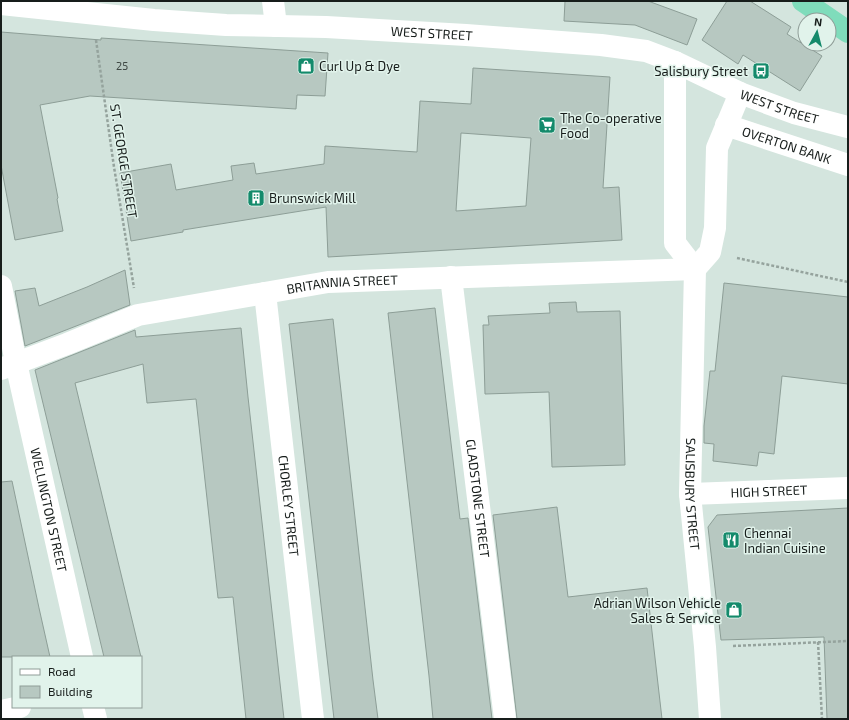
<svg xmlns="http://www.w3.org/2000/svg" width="849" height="720" font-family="'Exo 2',sans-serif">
<rect width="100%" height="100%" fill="#d4e5de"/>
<!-- building -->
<g fill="#b7c8c1" stroke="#8d9e97" fill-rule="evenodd">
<path d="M565,1H648L697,19L687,45L635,25L564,21Z"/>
<path d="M727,1H750L791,27L787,34L822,56L800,91L743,55L738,64L702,40Z"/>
<path d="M1,32L101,40V38L328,53L325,96L297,95L296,109L90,96L40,105L58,198L57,199L63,231L15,240L1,165Z"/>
<path d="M473,68L610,77L603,188L619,187L622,240L328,257L326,207L183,230V232L131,241L120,173L171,164L176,190L233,180L231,166L254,163L256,174L324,164L325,146L417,152L420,101L471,104ZM461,133L531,138L526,206L456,211Z"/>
<path d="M125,270L130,305L25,346L15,291L35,288L39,306L87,287Z"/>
<path d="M724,283L848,297V384L782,376L774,454L759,452L757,466L713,461L714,444L704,443V426L710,371H715Z"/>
<path d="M576,302L577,312L620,311L625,465L552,467L549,392L485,394L483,325H489L488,316L550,313L549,303Z"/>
<path d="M435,308L460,519L468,518L492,719H433L429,676L388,313Z"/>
<path d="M333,319L373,680L378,719H334L293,359L289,324Z"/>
<path d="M241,328L248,397L284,719H246L233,597L218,598L196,399L147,403L143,364L75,383L141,657H104L35,370L135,330L136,337Z"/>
<path d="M12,481L39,608L50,657H1V482Z"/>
<path d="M557,507L568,597L647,588L662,719H517L493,515Z"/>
<path d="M848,508V719H827L824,637L721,640L708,527L717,515Z"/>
</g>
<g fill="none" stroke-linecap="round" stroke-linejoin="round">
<!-- path -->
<g stroke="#95a39d" stroke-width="2.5" stroke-dasharray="3 2" stroke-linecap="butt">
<path d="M96,40L114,167L134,288"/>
<path d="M737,258L848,282"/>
<path d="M818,642L822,719"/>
<path d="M733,646L848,641"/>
</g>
<!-- minor -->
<g stroke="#fff" stroke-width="22">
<path d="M273,1L276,26"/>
<path id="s1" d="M1,4L154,20L226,25L326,27L466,35L601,45L646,51L675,62L740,93L794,113L848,127"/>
<path id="s2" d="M675,62V243L695,269L690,494L705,647L710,719"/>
<path id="s3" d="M726,125L848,165"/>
<path d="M695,269L710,252L715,228L717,148L740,93"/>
<path id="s4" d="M451,277L505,719"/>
<path id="s5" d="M1,286L16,363L82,657"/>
<path id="s6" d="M265,293L313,719"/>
<path id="s7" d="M1,369L67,344L138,315L328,282L695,269"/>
<path id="s8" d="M690,494L848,488"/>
<path d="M93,707L96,719"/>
<path d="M1,711L20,707"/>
</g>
<!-- highway -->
<path stroke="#7fdcbb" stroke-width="22" d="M803,1L848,32"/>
</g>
<!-- icons -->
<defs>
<g id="shop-square" transform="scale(0.9)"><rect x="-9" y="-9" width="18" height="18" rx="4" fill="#148a6b" stroke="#e1f3eb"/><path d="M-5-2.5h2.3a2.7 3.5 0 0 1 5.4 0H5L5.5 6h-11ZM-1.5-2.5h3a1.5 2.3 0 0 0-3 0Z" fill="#fff"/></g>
<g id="bus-square" transform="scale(0.9)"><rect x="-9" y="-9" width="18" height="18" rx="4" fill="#148a6b" stroke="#e1f3eb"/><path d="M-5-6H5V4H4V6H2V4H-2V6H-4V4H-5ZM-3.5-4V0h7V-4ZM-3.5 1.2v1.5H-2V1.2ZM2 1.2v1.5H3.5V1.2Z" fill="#fff"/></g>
<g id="supermarket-square" transform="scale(0.9)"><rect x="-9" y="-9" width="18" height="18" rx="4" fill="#148a6b" stroke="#e1f3eb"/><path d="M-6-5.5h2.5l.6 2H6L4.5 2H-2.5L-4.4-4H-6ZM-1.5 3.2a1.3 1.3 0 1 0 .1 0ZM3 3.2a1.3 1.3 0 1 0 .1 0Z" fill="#fff"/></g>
<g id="building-square" transform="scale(0.9)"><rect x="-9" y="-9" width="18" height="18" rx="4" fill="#148a6b" stroke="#e1f3eb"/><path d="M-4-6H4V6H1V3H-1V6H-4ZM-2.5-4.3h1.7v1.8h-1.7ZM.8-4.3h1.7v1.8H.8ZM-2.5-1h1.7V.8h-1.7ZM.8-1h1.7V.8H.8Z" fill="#fff"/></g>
<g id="restaurant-square" transform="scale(0.9)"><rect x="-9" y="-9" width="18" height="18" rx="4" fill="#148a6b" stroke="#e1f3eb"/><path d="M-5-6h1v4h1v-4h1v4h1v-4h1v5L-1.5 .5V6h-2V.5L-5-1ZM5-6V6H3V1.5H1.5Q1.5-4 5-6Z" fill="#fff"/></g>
</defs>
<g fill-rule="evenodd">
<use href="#shop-square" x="306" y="66"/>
<use href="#bus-square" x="761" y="71"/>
<use href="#supermarket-square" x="547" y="125"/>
<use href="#building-square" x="256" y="198"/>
<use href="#restaurant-square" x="731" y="540"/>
<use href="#shop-square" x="734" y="610"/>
</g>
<g text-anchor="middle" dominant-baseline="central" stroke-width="3" stroke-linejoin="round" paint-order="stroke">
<!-- number labels -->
<g font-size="11" fill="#3f4844">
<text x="122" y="65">25</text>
</g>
<!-- street labels -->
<g font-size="13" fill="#171d1b" stroke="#e1f3eb">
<text stroke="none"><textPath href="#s1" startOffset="432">WEST STREET</textPath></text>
<text stroke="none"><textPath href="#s1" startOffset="792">WEST STREET</textPath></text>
<text stroke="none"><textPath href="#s3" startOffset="64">OVERTON BANK</textPath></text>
<text transform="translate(124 161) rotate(81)">ST. GEORGE STREET</text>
<text stroke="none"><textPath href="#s7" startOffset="354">BRITANNIA STREET</textPath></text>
<text stroke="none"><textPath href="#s8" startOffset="79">HIGH STREET</textPath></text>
<text stroke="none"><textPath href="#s2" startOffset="439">SALISBURY STREET</textPath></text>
<text stroke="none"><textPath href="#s4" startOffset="223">GLADSTONE STREET</textPath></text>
<text stroke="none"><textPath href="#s6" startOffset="214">CHORLEY STREET</textPath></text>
<text stroke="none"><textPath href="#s5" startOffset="229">WELLINGTON STREET</textPath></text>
</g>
<!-- poi labels -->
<g font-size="13" fill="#171d1b" stroke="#e1f3eb" text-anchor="start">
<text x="319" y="66">Curl Up &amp; Dye</text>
<text x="748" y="71" text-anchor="end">Salisbury Street</text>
<text x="560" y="118">The Co-operative<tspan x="560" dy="15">Food</tspan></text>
<text x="269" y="198">Brunswick Mill</text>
<text x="744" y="533">Chennai<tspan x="744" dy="15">Indian Cuisine</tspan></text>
<text x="721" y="603" text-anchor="end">Adrian Wilson Vehicle<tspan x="721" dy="15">Sales &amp; Service</tspan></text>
</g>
</g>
<!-- border -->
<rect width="849" height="720" fill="none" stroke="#171d1b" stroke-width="4"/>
<!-- legend -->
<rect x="12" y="656" width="130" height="52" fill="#e1f3eb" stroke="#909d98"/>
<rect x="20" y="669" width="20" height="6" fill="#ffffff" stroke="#909d98"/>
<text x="48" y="676" font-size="12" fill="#171d1b">Road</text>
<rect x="20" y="686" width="20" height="12" fill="#b7c8c1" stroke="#909d98"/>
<text x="48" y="696" font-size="12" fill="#171d1b">Building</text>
<!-- north arrow -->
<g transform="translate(817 32) rotate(7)"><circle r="19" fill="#e1f3eb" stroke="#909d98"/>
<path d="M0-3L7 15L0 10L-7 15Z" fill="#148a6b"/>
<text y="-6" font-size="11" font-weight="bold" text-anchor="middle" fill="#171d1b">N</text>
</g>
</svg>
